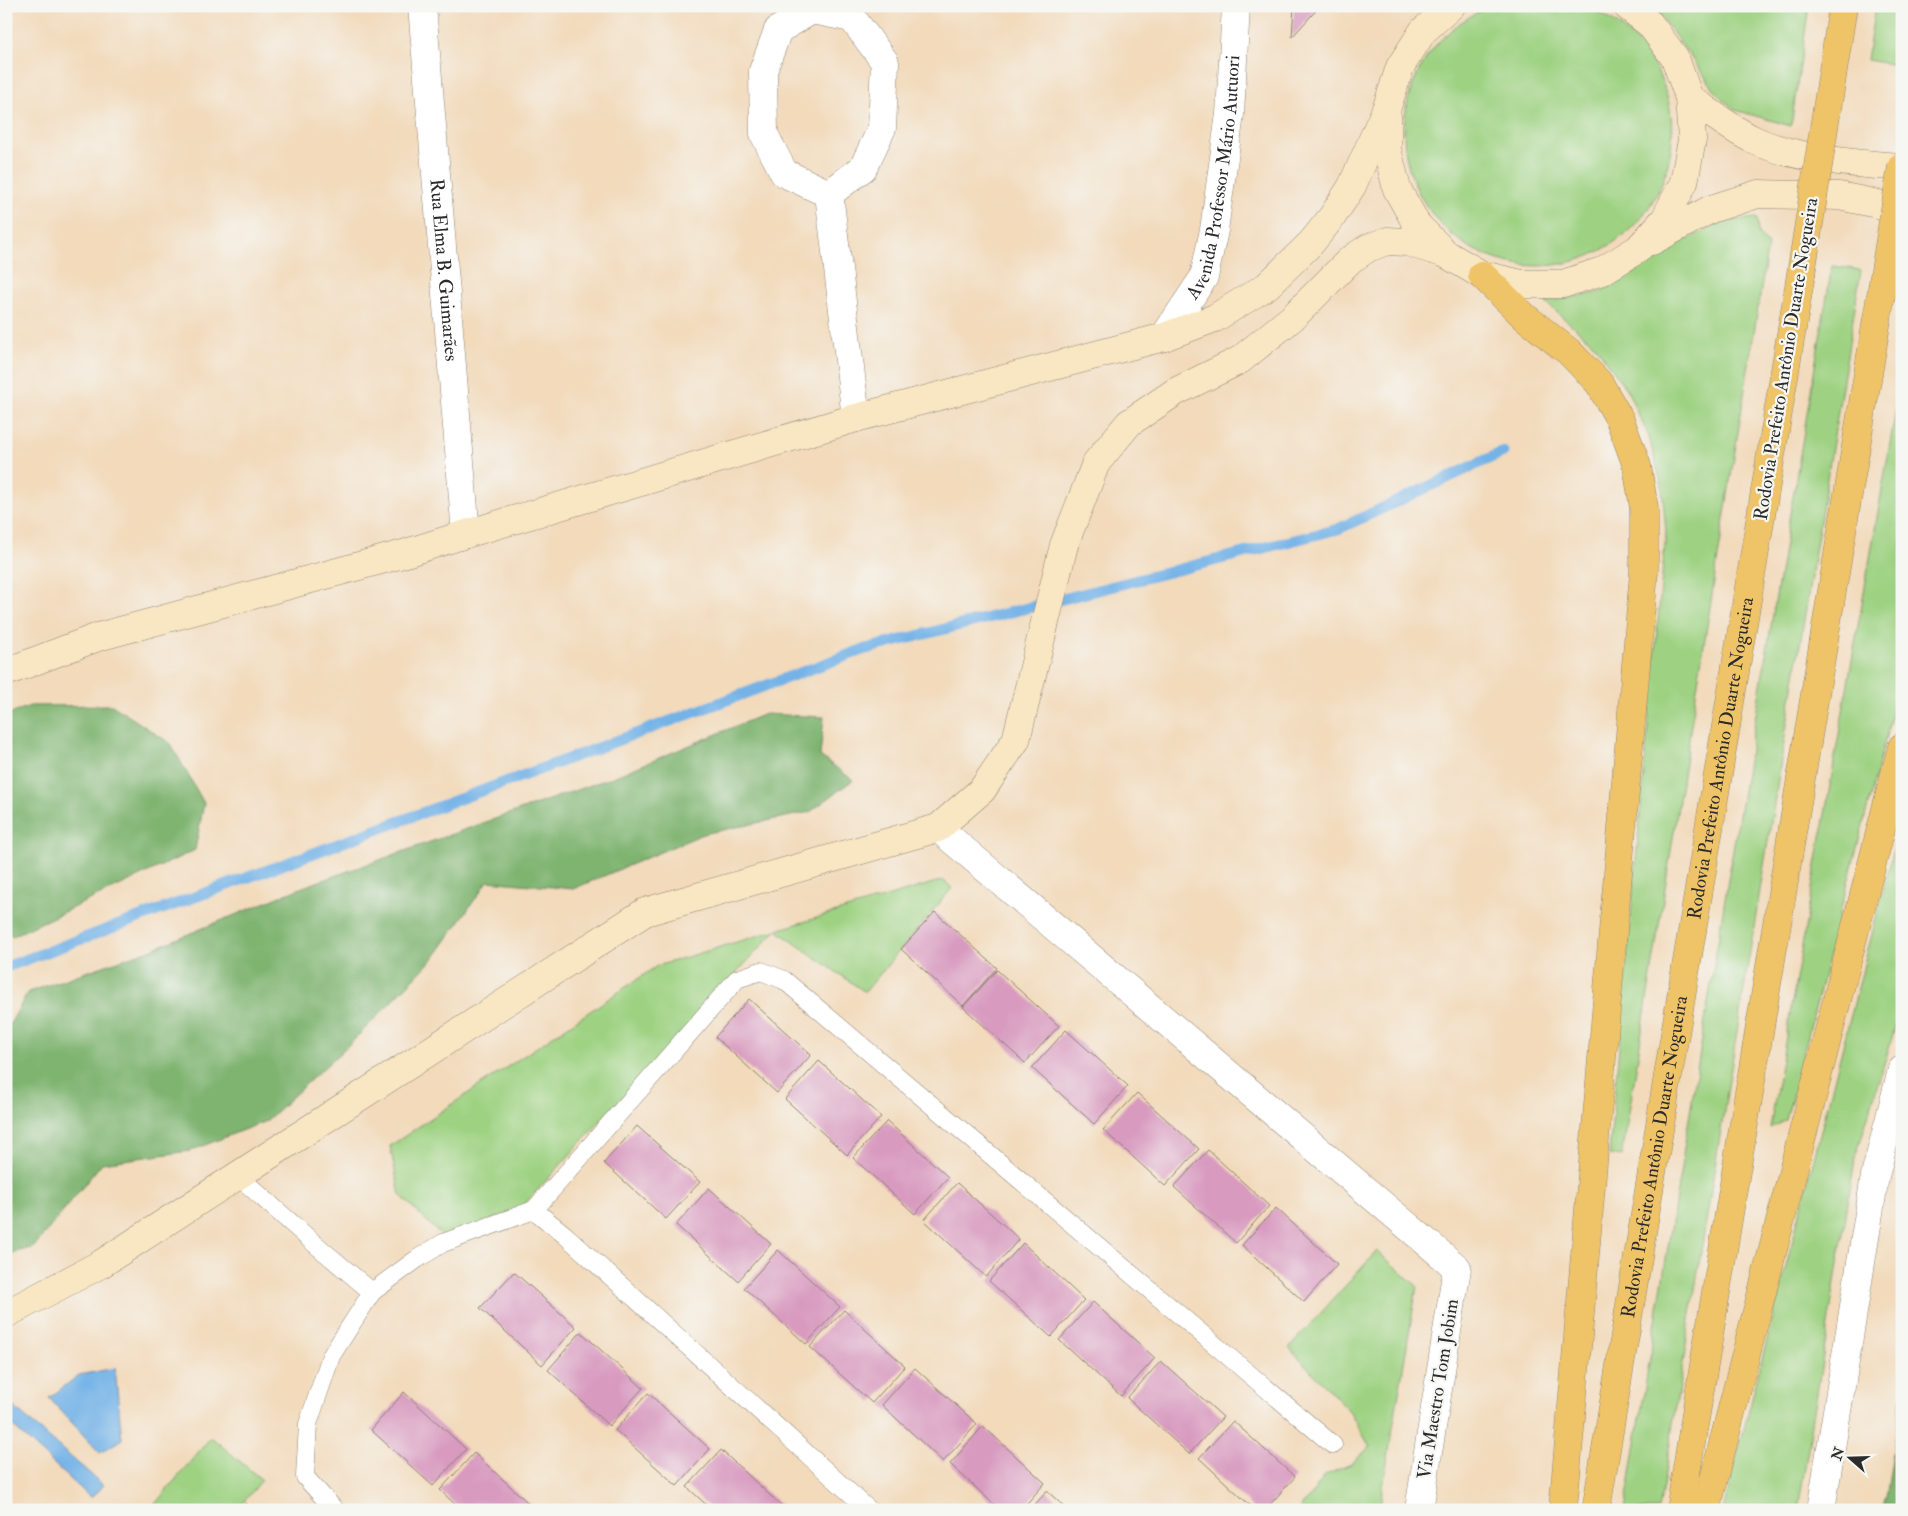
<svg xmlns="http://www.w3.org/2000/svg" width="1908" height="1516" font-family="'IM FELL Double Pica',serif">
<rect width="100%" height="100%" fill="#f6f6f2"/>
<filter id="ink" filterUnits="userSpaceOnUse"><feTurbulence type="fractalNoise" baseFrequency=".02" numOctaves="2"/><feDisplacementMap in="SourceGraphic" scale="10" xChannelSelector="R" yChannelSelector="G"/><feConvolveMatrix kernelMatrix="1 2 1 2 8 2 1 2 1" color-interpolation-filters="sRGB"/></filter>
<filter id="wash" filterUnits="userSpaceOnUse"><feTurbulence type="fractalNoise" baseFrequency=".0096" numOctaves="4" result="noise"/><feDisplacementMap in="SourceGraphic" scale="20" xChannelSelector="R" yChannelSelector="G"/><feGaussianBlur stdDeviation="1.12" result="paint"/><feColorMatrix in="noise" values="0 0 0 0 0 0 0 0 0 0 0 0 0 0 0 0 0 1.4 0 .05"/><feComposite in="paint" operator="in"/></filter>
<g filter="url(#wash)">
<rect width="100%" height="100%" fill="#f2dabb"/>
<!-- green -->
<g fill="#9ed282" stroke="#647e56">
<circle cx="1538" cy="132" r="134"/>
<path d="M1651,6H1809L1791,126L1735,110L1720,97L1656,10Z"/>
<path d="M1875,6H1902V33L1897,65L1867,60Z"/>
<path d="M1757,218L1758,234L1768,245L1622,1156L1609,1155L1666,532L1662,486L1649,437L1628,392L1596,346L1545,302L1596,293L1626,279L1662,251L1726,221Z"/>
<path d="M1832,266L1861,270L1659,1510H1625L1730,868Z"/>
<path d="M1902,375V675L1786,1120L1770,1128Z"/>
<path d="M1902,818V1005L1855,1159L1798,1510H1723Z"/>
<path d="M943,880L952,888L865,992L776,930L521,1208L444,1238L400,1195L390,1146L657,966Z"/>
<path d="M1377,1251L1417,1286L1379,1510H1299L1326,1475L1351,1464L1370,1447L1350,1412L1289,1348Z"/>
<path d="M211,1437L262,1480L237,1510H150Z"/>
</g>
<!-- forest -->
<g fill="#7eb470" stroke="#54704e">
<path d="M112,705L170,743L204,803L195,850L13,936L6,933V715L30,706Z"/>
<path d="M765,714L824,717L820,756L853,780L810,812L703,834L573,889L488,881L432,960L356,1038L266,1121L190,1151L102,1163L34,1247L6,1255V1031L28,992L147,951L303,887L613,777Z"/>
<path d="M1902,1396V1510H1884Z"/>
</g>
<!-- water -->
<g fill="#74b3e7" stroke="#506f89">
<path d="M115,1368L122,1439L100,1453L49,1398L79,1375Z"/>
<path d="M9,1403L103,1485L91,1498L6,1420V1406Z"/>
</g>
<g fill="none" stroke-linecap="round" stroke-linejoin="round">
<!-- stream -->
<path stroke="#74b3e7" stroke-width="11" d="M6,967L862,650L1338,529L1503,452"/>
</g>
<g id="blocks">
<!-- building -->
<g fill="#d89abf">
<path d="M1294,6H1320L1292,37Z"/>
<path d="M935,912L997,968L963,1006L901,949Z"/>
<path d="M997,970L1059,1026L1025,1063L963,1007Z"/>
<path d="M749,999L811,1055L777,1093L715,1037Z"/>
<path d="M1066,1030L1128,1086L1094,1124L1032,1068Z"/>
<path d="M819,1061L881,1117L847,1155L785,1099Z"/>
<path d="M1137,1093L1199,1149L1165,1186L1103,1130Z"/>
<path d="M887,1121L948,1177L915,1214L853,1158Z"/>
<path d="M637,1126L700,1182L666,1219L604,1163Z"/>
<path d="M1208,1150L1269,1206L1236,1243L1174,1187Z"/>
<path d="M957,1183L1019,1239L986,1277L924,1220Z"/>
<path d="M709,1188L771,1244L738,1281L676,1225Z"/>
<path d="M1276,1208L1337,1264L1304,1302L1242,1245Z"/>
<path d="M1023,1243L1084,1300L1051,1337L989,1281Z"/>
<path d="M778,1250L840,1307L806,1344L744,1288Z"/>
<path d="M514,1272L576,1327L542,1365L480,1308Z"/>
<path d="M1093,1302L1155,1358L1121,1396L1059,1340Z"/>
<path d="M844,1310L905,1366L872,1403L810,1347Z"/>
<path d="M581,1332L643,1388L609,1426L548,1370Z"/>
<path d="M1161,1361L1223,1417L1189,1454L1127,1398Z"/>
<path d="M915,1368L977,1424L943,1462L882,1405Z"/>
<path d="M404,1392L466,1449L433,1486L371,1430Z"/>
<path d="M648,1393L710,1449L677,1486L615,1430Z"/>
<path d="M1233,1421L1295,1477L1265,1510H1255L1199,1458Z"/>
<path d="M983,1426L1045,1483L1021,1510H1000L950,1464Z"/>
<path d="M721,1450L783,1507L780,1510H712L687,1487Z"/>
<path d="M474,1453L536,1510H461L440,1490Z"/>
<path d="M1047,1491L1068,1510H1030Z"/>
<path d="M246,1503L253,1510H240Z"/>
</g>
</g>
</g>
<g filter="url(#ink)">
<use href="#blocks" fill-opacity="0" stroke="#8e8273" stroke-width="1"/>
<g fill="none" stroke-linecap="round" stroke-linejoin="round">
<!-- lane casing -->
<g stroke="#8e8273" stroke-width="19">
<g id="lane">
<path d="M237,1175L315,1244L372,1292L331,1356L308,1424L305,1477L335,1510"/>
<path d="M534,1210L737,979L761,971L784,980L1333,1445"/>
<path d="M372,1292L417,1259L443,1243L534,1210L565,1235L869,1510"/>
</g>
</g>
<!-- street casing -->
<g stroke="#8e8273" stroke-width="29">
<g id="street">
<path id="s1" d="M422,6L466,534"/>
<path d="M812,10L852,18L885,62L882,128L863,168L829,194L784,173L764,134L763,71L778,30Z"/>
<path d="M829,194L856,418"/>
<path id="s2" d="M1164,337L1204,277L1214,230L1230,114L1236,6"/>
<path d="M938,828L1457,1268L1419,1510"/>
<path d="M1821,1510L1875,1176L1902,1070"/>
</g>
</g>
<!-- secondary casing -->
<g stroke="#8e8273" stroke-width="29">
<g id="secondary">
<path d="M1689,98C1710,112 1731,129 1754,140C1794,159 1858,164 1902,167"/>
<path d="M1387,116V149L1397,189L1417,225L1446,254L1482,275L1521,284H1563L1602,271L1638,249L1665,219L1684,182L1692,140L1689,98L1675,58L1650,24L1627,6"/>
<path d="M1652,241L1711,209L1758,194L1839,196L1902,209"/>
<path d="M6,672L98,637L403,554L466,534L856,418L1164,337L1215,318L1267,286L1311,243L1332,217L1352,186L1387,107L1400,67L1423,31L1451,6"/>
<path d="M6,1314L101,1264L645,912L938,828L982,790L1016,740L1064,545L1096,463L1129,423L1175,392L1240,360L1292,318L1350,260L1368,248L1387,241L1407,242L1446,254"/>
</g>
</g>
<!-- highway casing -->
<g stroke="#8e8273" stroke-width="29">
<g id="highway">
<path d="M1835,58L1843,6"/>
<path d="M1482,275L1525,317L1569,352L1599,383L1620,420L1637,466L1644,508V572L1563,1510"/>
<path id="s3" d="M1596,1510L1801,274"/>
<path d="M1680,1510L1882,289"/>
<path d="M1706,1510L1902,747"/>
</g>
</g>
<!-- lane -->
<use href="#lane" stroke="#fff" stroke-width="18"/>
<!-- street -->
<use href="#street" stroke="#fff" stroke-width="28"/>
<!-- secondary -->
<use href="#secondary" stroke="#f9e7c3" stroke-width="28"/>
<!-- highway -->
<use href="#highway" stroke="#efc469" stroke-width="28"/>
<!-- highway-bridge casing -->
<g stroke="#8e8273" stroke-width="29" stroke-linecap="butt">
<g id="highway-bridge">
<path d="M1801,274L1835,58"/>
<path d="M1882,289L1902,166"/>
</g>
</g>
<!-- highway-bridge -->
<use href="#highway-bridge" stroke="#efc469" stroke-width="28"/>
</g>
</g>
<g text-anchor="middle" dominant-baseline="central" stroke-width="4.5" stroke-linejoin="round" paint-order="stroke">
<!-- street labels -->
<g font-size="19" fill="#2b2b2b" stroke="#f6f6f2">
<text stroke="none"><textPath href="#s2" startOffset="172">Avenida Professor Mário Autuori</textPath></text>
<text stroke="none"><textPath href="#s1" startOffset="265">Rua Elma B. Guimarães</textPath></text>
<text transform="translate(1786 359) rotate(-81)">Rodovia Prefeito Antônio Duarte Nogueira</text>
<text stroke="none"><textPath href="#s3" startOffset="762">Rodovia Prefeito Antônio Duarte Nogueira</textPath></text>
<text stroke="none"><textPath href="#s3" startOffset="358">Rodovia Prefeito Antônio Duarte Nogueira</textPath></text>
<text transform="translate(1438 1389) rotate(-81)">Via Maestro Tom Jobim</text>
</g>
</g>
<!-- margin -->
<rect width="1908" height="1516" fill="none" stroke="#f6f6f2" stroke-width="25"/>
<!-- north arrow -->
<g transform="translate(1850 1458) rotate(290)" stroke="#f6f6f2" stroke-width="4" paint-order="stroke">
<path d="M0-4L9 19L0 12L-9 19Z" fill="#2b2b2b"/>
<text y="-8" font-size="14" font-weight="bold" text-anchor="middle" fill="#2b2b2b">N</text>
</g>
</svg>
